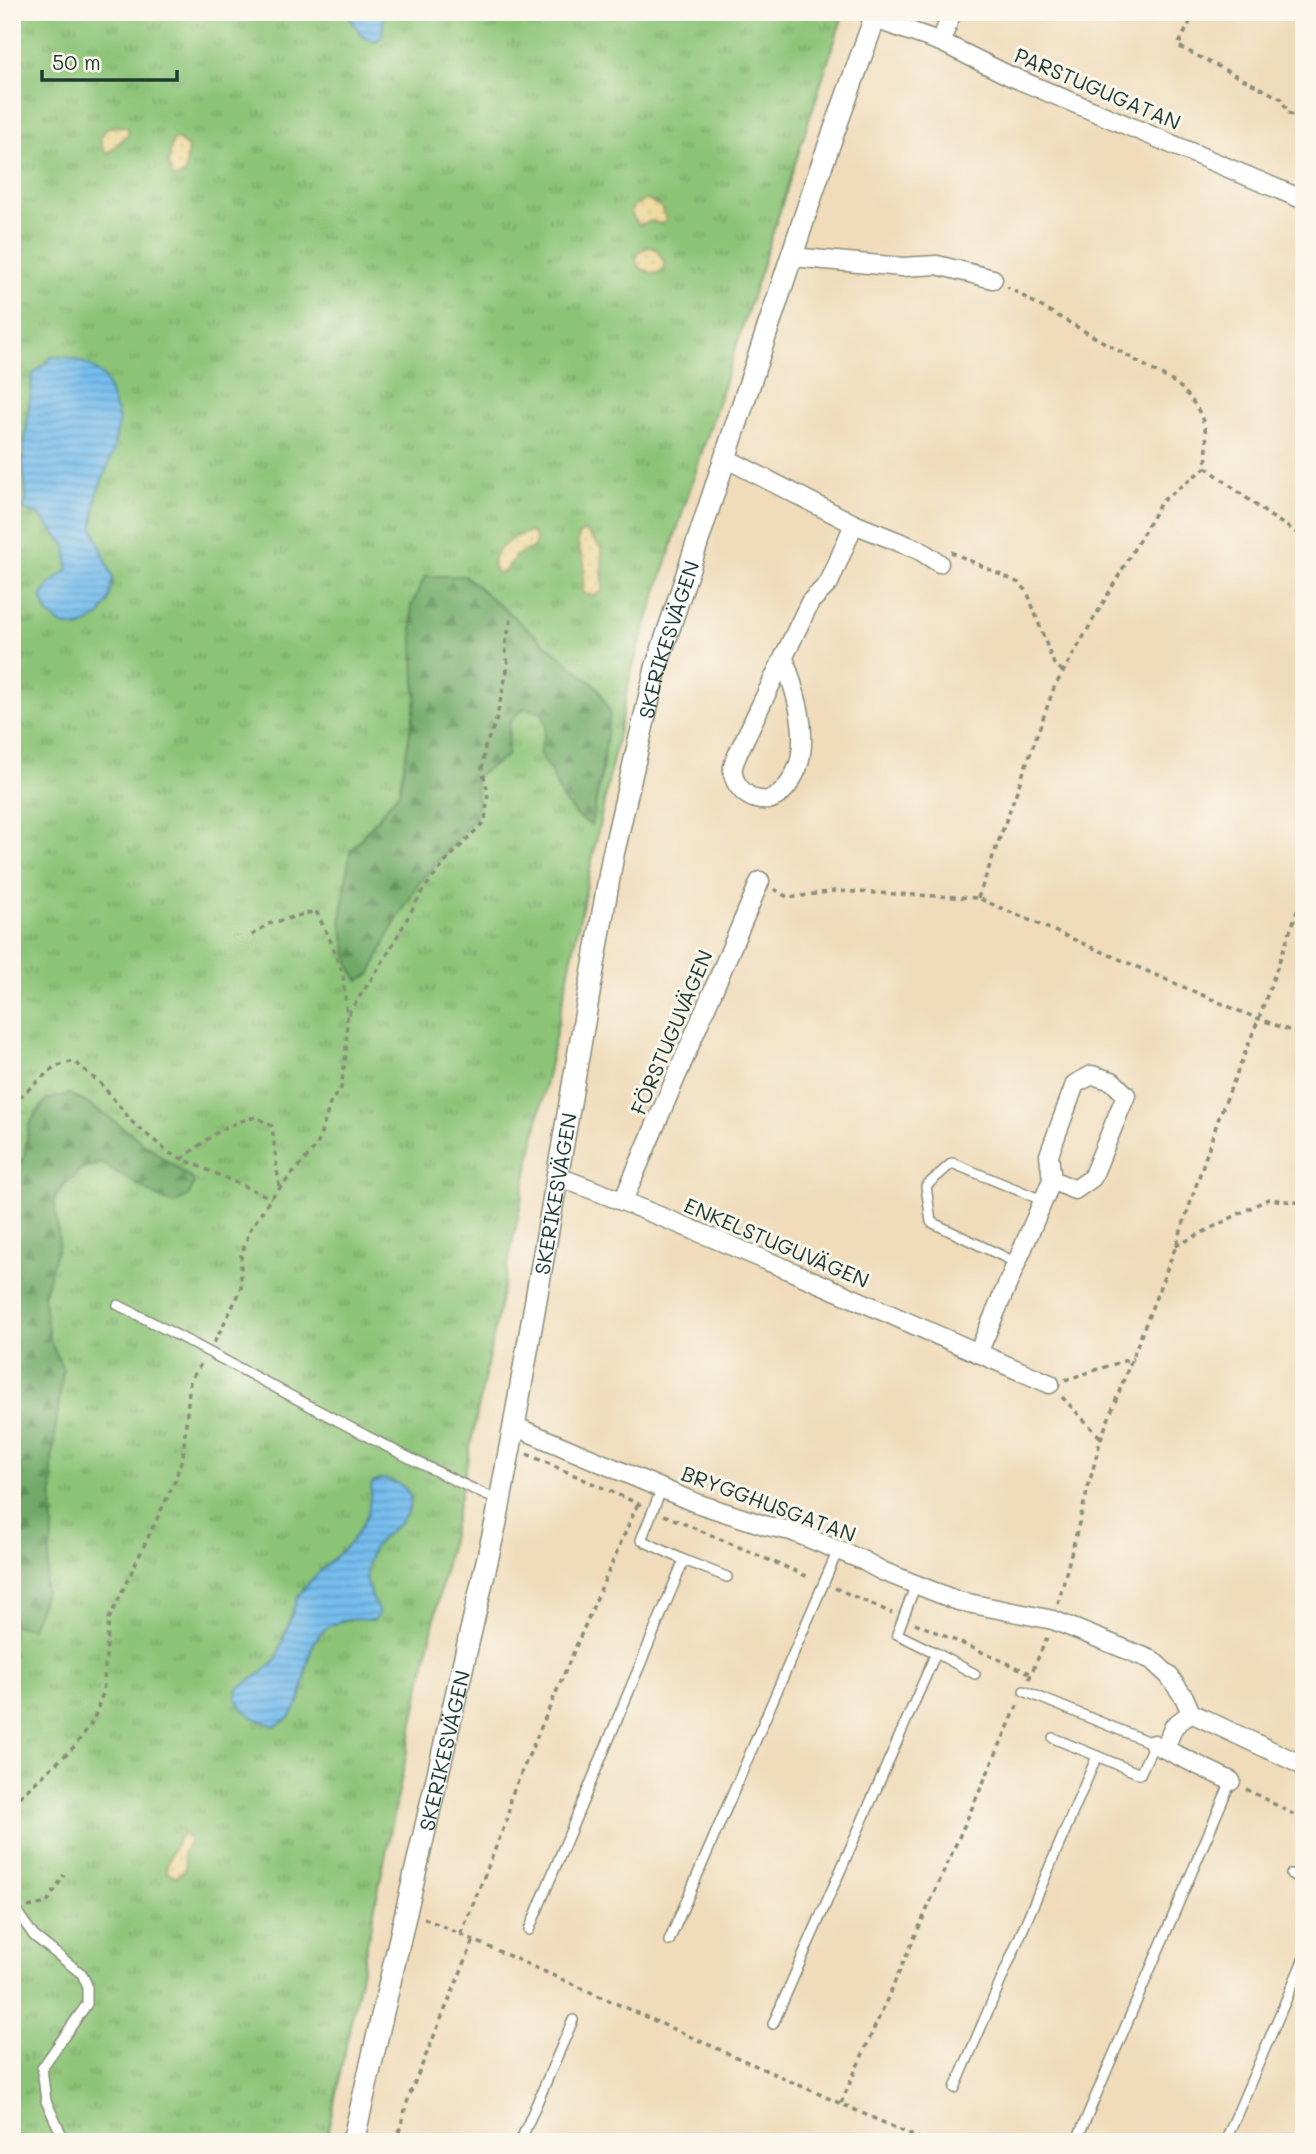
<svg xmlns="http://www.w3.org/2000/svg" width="1316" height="2154" font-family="Mali,sans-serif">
<defs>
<pattern id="grass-tufts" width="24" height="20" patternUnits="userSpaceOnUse" patternTransform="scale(1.75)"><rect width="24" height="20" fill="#8cc477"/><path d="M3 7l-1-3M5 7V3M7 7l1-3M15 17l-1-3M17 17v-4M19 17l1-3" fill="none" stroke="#72a062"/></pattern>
<pattern id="forest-firs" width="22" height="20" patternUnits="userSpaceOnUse" patternTransform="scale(1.75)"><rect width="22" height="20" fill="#71aa68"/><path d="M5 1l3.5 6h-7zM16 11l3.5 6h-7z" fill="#5c8c56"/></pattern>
<pattern id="sand-dots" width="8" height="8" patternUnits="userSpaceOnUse" patternTransform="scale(1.75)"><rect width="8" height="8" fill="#eeda9e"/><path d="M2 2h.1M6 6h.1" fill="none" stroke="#ccbc89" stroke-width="1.8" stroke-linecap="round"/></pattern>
<pattern id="water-rules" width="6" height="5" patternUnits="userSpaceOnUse" patternTransform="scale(1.75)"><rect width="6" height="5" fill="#76bdee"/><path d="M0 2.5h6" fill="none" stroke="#609bc2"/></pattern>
</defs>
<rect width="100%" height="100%" fill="#fbf7ec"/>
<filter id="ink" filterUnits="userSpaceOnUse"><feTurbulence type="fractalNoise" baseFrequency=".0143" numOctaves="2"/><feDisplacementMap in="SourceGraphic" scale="14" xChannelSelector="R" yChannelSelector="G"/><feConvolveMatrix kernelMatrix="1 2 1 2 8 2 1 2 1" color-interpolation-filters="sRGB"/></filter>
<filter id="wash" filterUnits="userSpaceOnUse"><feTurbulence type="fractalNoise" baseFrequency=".00686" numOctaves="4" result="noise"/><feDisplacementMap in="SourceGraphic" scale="28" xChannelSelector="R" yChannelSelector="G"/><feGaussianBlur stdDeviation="1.57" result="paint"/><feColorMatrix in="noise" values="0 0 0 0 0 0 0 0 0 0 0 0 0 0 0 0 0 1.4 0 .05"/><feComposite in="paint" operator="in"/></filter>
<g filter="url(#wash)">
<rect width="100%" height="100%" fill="#f0dcbb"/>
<!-- grass -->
<path fill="url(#grass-tufts)" stroke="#568056" stroke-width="2" d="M12,12H844L631,672L326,2142H12Z"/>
<!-- forest -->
<g fill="url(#forest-firs)" stroke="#48744e" stroke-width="2">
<path d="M425,576H465L598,688L610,713L602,770L591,825L577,816L562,799L552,774L539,753L546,728L542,712L524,708L510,721L507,756L475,777L478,802L475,818L419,883L392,928L370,975L358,980L350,967L341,920L350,852L399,792L416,700L411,606Z"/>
<path d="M69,1094C116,1116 151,1153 194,1180L190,1194L175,1204L163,1200L101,1163L81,1169L54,1197L59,1243L43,1296L49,1338L63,1369L52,1459L53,1530L44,1596L31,1628L12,1625V1171L24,1158L29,1124L46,1100Z"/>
</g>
<!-- sand -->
<g fill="url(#sand-dots)" stroke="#868c69" stroke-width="2">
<path d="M114,126L127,127L129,133L109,153L104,151L100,138L107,128Z"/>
<path d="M177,139L188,147L185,175L173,178L168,164L172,142Z"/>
<path d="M647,200C658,203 664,208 666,220L664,223L659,224L651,221L639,225L630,213L634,205Z"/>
<path d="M651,247L656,249L665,264L662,272C653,276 640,270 636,262C636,253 642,248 651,247Z"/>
<path d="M585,531L602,549L603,590L594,596L584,594C581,584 585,574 584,563C582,552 575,546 579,534Z"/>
<path d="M531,532L535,537L536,543L532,548L517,555L503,573H497C482,556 515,533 531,532Z"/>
<path d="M183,1833L190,1840L183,1853L186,1865L184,1871L176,1877L166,1872C166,1863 177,1838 183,1833Z"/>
</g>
<!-- water -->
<g fill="url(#water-rules)" stroke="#4a7d91" stroke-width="2">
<path d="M346,12H384L382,36L375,42L363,37Z"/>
<path d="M52,357L72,358L91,366L105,378L119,419L113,453L97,493L93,527L113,578L109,600L100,616L79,628L62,625L47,613L41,597L49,585L68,569L66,546L39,515L23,510C31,493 22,479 23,462C25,432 30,403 33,374Z"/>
<path d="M382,1479C410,1483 421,1501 399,1523C391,1532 382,1535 375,1546C371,1551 369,1560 367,1566C363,1583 374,1599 379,1614L374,1620C365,1620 356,1619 347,1620C284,1632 326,1706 275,1726C256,1720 244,1715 236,1697L238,1688L263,1672L276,1660L298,1596L312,1579L351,1542L362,1525L368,1513L372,1483Z"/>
</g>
</g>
<g filter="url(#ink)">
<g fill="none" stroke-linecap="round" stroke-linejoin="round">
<!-- service casing -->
<g stroke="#888c78" stroke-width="12">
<g id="service">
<path d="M1017,1263L931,1222L926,1186L952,1163L1042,1200"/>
<path d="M118,1305C246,1369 369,1442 499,1501"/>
<path d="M684,1560L727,1577"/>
<path d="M936,1653L975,1674"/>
<path d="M1053,1738L1097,1756"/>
<path d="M1291,1874L1304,1880"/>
<path d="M15,1909L34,1936L82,1974L87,1985V2004L42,2068L46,2101L65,2142"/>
<path d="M529,1930L684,1560L641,1540L662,1488"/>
<path d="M669,1941L838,1550"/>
<path d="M773,2024L936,1653L897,1634L916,1584"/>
<path d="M955,2088L1097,1756L1140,1774L1154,1744L1024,1691"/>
<path d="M520,2142L573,2020"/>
<path d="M1076,2142L1231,1781"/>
<path d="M1225,2142L1304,1958"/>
</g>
</g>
<!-- minor casing -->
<g stroke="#888c78" stroke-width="21">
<g id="minor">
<path d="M875,19L941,42L1010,76L1304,200"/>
<path d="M941,42L952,12"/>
<path d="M792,257L902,267L937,265L993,279"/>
<path d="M727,459L854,524L829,583L810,602L739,751C737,756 734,762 733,767C731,785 750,803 768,800C786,796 799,770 801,754C806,720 794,690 784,658"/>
<path d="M854,524L919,550L939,563"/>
<path d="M556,1176C724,1238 886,1314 1050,1384"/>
<path d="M623,1201L760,881"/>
<path d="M978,1353L1052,1180L1049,1155L1075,1084L1092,1075L1112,1081L1126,1095L1092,1178L1075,1190L1052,1180"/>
<path d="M514,1426L696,1503L767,1526L791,1531L862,1560L882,1571L958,1601L1053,1620L1152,1660L1169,1676L1184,1697L1191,1713L1304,1766"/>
<path d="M1154,1744L1231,1781"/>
<path d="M1165,1748L1174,1726L1191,1713"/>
</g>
</g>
<!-- tertiary casing -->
<g stroke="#888c78" stroke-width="24">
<g id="tertiary">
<path id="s1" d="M353,2142L496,1522L514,1426L613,855L656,668L819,173L877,12"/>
</g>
</g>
<!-- path -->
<g stroke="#888c78" stroke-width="3.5" stroke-dasharray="5 5" stroke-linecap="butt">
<path d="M1195,12L1178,46L1282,99L1288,113L1304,119"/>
<path d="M1206,467L1270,516L1304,537"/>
<path d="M951,552L1019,583L1027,591L1051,657L1054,664L1064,672"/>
<path d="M774,889L789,898L834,891L978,898L1239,1011L1304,1036"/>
<path d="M978,898L1054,688L1161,502L1206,467C1209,430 1205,411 1177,384L1007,287"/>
<path d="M348,1014L387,955L423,890L449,858L485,821L488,793L482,768L485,747L496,721L508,665L505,646L511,619"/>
<path d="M12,1104L54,1067L74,1061L101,1084L133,1123L169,1153L271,1198"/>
<path d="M182,1159C209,1138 222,1125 256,1117L272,1126L279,1186"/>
<path d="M1176,1246L1268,1199L1304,1203"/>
<path d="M214,1343L241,1290V1256L250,1230L271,1198L317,1146L331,1101L341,1088L346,1053L347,1016L343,974L332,944L316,911L268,924L251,936"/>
<path d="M1065,1380L1133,1358"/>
<path d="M1062,1397L1101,1438"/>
<path d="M527,1454L641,1505"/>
<path d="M664,1515L811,1578"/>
<path d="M835,1588L892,1613"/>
<path d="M1058,1604L1101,1438L1176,1246L1218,1120L1259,1018L1304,892"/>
<path d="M915,1623L1032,1674"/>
<path d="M1029,1679L1048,1635"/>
<path d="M1246,1789L1304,1820"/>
<path d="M12,1804L74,1747L93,1721L103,1693L109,1619L175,1481L183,1455L190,1380L203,1361"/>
<path d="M28,1907L47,1903L64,1875"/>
<path d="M424,1918L927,2142"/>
<path d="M461,1934L508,1817L510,1799L638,1503"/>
<path d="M841,2103L1019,1702"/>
<path d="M396,2142L409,2096L474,1940"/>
</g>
<!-- service -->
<use href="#service" stroke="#fff" stroke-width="9"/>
<!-- minor -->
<use href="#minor" stroke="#fff" stroke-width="18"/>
<!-- tertiary -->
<use href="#tertiary" stroke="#fff" stroke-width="21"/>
</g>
</g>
<g text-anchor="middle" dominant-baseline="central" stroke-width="6" stroke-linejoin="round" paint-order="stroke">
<!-- street labels -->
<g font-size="21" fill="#1f3d34" stroke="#fbf7ec">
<text transform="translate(1098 88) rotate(23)">PARSTUGUGATAN</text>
<text stroke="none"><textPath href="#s1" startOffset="1536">SKERIKESVÄGEN</textPath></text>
<text transform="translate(671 1032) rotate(-67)">FÖRSTUGUVÄGEN</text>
<text stroke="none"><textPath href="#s1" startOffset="970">SKERIKESVÄGEN</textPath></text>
<text transform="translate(777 1242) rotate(23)">ENKELSTUGUVÄGEN</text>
<text transform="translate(769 1503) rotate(20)">BRYGGHUSGATAN</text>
<text stroke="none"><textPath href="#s1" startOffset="402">SKERIKESVÄGEN</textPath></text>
</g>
</g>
<!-- margin -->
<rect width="1316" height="2154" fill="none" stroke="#fbf7ec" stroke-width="42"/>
<!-- scale -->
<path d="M42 70v10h135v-10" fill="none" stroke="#1f3d34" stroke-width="3.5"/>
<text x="52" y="70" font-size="21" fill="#1f3d34" stroke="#fbf7ec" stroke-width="5" paint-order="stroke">50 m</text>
</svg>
